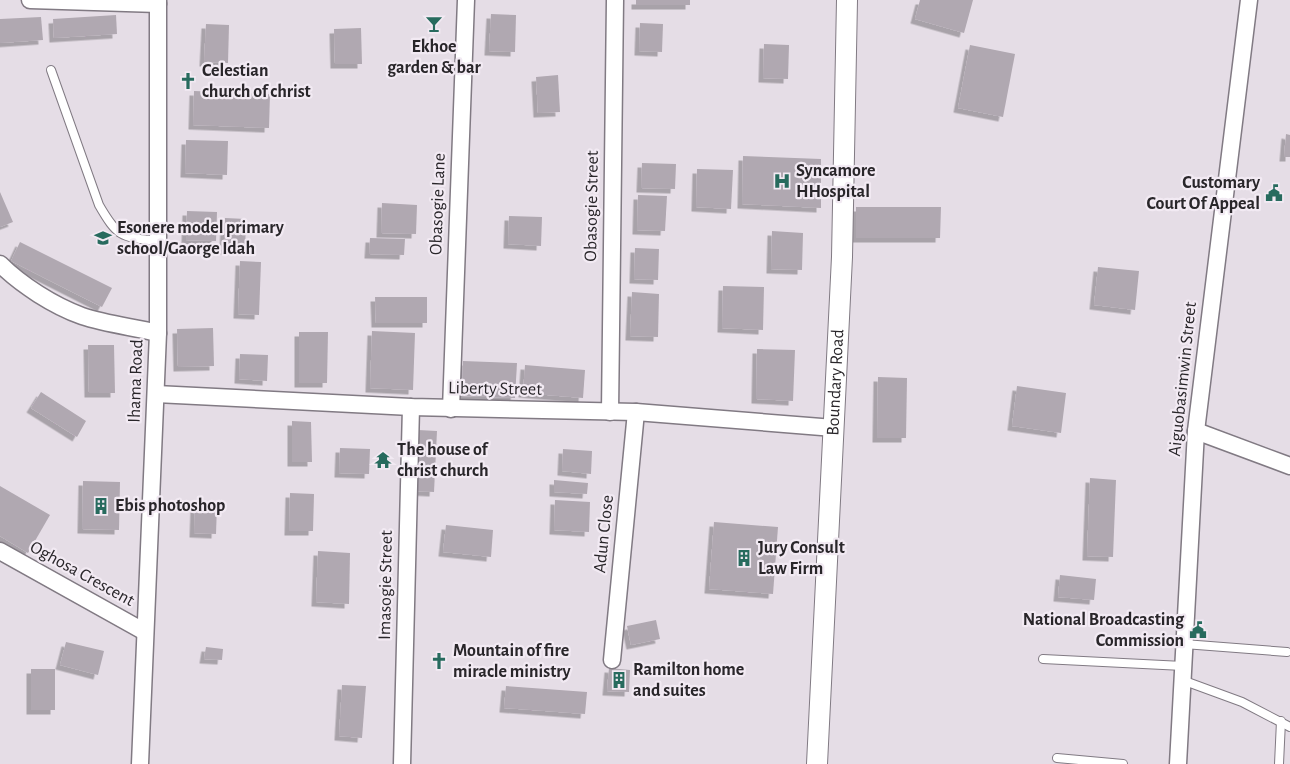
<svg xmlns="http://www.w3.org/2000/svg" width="1290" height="764" font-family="'Alegreya Sans',sans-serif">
<defs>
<filter id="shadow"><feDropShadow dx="-4.5" dy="4.5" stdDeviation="0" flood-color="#0004"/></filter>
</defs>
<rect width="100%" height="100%" fill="#e5dde6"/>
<!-- building -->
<g fill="#b0a8b1" filter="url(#shadow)">
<rect x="636" y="0" width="54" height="5"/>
<path d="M920,0H973L964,33L915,19Z"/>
<path d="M491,14L516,15L515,52L489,51Z"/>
<path d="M116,15L117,34L54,38L53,19Z"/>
<path d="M41,17L43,40L0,43V19Z"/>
<path d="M640,23L663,24L662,52L639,51Z"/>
<path d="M206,24L229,25L228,63L204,62Z"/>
<path d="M361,28L362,64H335L334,29Z"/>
<path d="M764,44L789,45L788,79L763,78Z"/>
<path d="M970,45L1015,54L1003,117L958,108Z"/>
<path d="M558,75L560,112L538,113L536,77Z"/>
<path d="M194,91L270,94L269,128L193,125Z"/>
<path d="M1286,134L1290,135V157H1284Z"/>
<path d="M186,140L228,141L227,175L185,173Z"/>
<path d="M743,156L821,159V208L742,204Z"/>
<path d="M642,163L676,164L675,189L641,188Z"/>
<path d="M697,169L733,170L731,209L696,207Z"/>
<path d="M0,192L13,222L0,227Z"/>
<path d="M638,195L667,196L665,231L637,230Z"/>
<path d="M382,203L417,205L416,234L381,233Z"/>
<path d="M856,207H941L940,238H856Z"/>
<path d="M187,211L217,212L216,241L186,240Z"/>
<path d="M509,216L542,217L541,246L508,244Z"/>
<path d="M225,218L246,219L245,251L224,250Z"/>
<path d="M772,231L803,233L802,270L771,269Z"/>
<path d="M370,238L405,239L404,255L369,254Z"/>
<path d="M20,242L112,288L102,307L11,261Z"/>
<path d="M635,248L659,249L658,280L634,279Z"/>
<path d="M240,261L261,262L259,315L238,314Z"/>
<path d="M1098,267L1139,271L1135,310L1094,305Z"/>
<path d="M723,286L764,287L763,330L722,328Z"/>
<path d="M632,292L659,294L658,337L630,336Z"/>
<path d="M375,297H427V323H376Z"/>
<path d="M213,328L214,366L178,367L177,329Z"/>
<path d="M372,331L415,333L413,390L370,388Z"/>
<path d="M299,332H328L327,383H299Z"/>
<path d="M88,345H114L115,393H89Z"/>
<path d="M757,349L795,350L793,401L756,399Z"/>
<path d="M240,354L268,355L267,381L239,379Z"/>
<path d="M463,361L517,363L515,398L462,396Z"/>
<path d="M525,365L585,370L583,398L523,393Z"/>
<path d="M878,377L907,378L906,438H877Z"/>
<path d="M1017,386L1066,393L1061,433L1012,426Z"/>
<path d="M41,392L86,421L77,437L31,408Z"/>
<path d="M292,421L311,422L312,462H292Z"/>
<path d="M418,430L437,431L434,492L415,491Z"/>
<path d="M340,448L370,449L369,474L339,473Z"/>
<path d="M563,449L592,451L591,474L562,471Z"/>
<path d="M1090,478L1116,480L1113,557L1087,556Z"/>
<path d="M554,480L588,483L587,494L554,492Z"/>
<path d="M83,481L120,482L119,530L82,529Z"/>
<path d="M0,486L50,515L28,553L0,536Z"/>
<path d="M290,493L314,494L313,531H289Z"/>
<path d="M555,500L590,502L589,532L554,530Z"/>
<path d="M195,505H217L216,534L194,533Z"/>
<path d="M714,522L778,527L773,594L709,589Z"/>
<path d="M446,525L493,530L491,557L443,552Z"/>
<path d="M318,551L350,553L349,604L316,602Z"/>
<path d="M1060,575L1096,579L1094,600L1058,597Z"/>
<path d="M656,620L660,639L631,645L627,626Z"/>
<path d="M66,642L104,651L98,675L60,665Z"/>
<path d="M206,647L223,649L222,660L204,659Z"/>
<path d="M609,668L630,670L629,692L607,691Z"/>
<rect x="31" y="669" width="24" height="41"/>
<path d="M342,685L366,686L362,738L339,736Z"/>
<path d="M506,686L587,692L585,714L504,708Z"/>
</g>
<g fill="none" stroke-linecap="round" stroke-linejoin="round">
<!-- service casing -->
<g stroke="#817a83" stroke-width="10">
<g id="service">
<path d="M51,70L99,205C118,238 121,237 158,241"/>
<path d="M1184,644L1287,652"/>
<path d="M1043,659L1183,666"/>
<path d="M1182,680L1242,702L1290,727"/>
<path d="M1057,758L1123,764"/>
<path d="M1279,764L1281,721"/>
</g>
</g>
<!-- minor casing -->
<g stroke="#817a83" stroke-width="19">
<g id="minor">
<path d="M30,0L158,4"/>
<path d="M0,264C21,285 54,306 82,316C106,324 133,327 158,333"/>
<path d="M156,394L411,407L636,412L834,428"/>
<path d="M451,409L466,0"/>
<path d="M610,412L615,0"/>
<path d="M1196,431L1290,466"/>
<path d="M0,551L145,632"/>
<path d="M612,660L636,412"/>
<path d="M140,764L158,333V0"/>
<path d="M402,764L411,407"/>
<path d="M1178,764L1196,431L1249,0"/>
</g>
</g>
<!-- tertiary casing -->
<g stroke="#817a83" stroke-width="22">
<g id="tertiary">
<path id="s1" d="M817,764L842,257L847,0"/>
</g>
</g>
<!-- service -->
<use href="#service" stroke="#fff" stroke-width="8"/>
<!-- minor -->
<use href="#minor" stroke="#fff" stroke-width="16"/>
<!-- tertiary -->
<use href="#tertiary" stroke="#fff" stroke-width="20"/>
</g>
<!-- icons -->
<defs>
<g id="bar-bare" transform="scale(1.35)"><path d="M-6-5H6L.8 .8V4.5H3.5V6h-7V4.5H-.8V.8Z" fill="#276b5e" stroke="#f2eaf3" stroke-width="2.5" paint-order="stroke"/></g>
<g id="church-bare" transform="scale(1.35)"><path d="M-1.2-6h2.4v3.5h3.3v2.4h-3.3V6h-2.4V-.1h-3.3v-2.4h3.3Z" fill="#276b5e" stroke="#f2eaf3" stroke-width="2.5" paint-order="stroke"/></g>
<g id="hospital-bare" transform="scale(1.35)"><path d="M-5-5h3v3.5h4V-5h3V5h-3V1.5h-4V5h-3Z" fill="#276b5e" stroke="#f2eaf3" stroke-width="2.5" paint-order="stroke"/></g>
<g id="civic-bare" transform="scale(1.35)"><path d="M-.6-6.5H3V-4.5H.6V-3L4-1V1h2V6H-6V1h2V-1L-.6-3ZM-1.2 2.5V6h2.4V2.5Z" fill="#276b5e" stroke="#f2eaf3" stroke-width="2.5" paint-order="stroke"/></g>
<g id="school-bare" transform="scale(1.35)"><path d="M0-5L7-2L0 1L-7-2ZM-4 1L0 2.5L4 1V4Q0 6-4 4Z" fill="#276b5e" stroke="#f2eaf3" stroke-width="2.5" paint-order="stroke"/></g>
<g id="temple-bare" transform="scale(1.35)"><path d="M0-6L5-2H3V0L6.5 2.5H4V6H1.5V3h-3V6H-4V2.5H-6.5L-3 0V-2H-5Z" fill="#276b5e" stroke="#f2eaf3" stroke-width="2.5" paint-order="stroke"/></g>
<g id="building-bare" transform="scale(1.35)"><path d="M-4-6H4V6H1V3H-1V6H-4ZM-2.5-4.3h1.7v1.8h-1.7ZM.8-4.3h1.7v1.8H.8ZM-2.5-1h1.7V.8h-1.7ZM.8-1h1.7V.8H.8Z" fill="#276b5e" stroke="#f2eaf3" stroke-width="2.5" paint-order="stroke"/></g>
</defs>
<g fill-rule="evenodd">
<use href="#bar-bare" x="434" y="24"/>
<use href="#church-bare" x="188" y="81"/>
<use href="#hospital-bare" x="782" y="181"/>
<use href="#civic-bare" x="1274" y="193"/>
<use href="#school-bare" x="103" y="238"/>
<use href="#temple-bare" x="383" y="460"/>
<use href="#building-bare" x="101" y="506"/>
<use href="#building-bare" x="744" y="558"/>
<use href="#civic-bare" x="1198" y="630"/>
<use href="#church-bare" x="439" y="661"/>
<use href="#building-bare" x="619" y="680"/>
</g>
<g text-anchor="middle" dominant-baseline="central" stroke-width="4.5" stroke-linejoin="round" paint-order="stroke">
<!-- poi labels -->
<g font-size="18" font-weight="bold" fill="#29262a" stroke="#f2eaf3" text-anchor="start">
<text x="434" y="47" text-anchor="middle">Ekhoe<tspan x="434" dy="21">garden &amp; bar</tspan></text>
<text x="202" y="71">Celestian<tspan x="202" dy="21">church of christ</tspan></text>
<text x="796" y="171">Syncamore<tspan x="796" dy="21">HHospital</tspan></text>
<text x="1260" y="183" text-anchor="end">Customary<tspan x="1260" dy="21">Court Of Appeal</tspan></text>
<text x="117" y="228">Esonere model primary<tspan x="117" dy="21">school/Gaorge Idah</tspan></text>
<text x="397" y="450">The house of<tspan x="397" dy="21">christ church</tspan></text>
<text x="115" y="506">Ebis photoshop</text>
<text x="758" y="548">Jury Consult<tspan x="758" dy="21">Law Firm</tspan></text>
<text x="1184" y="620" text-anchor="end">National Broadcasting<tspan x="1184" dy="21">Commission</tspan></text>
<text x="453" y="651">Mountain of fire<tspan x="453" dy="21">miracle ministry</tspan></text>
<text x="633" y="670">Ramilton home<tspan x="633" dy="21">and suites</tspan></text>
</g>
<!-- street labels -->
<g font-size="18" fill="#29262a" stroke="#f2eaf3">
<text transform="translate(438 204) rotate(-88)">Obasogie Lane</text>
<text transform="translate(592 206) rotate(-89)">Obasogie Street</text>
<text transform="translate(1183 379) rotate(-84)">Aiguobasimwin Street</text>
<text transform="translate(136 381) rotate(-88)">Ihama Road</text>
<text stroke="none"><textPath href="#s1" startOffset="382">Boundary Road</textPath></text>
<text transform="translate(495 389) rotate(1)">Liberty Street</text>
<text transform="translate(604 534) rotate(-84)">Adun Close</text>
<text transform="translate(82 574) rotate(29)">Oghosa Crescent</text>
<text transform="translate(386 585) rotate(-89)">Imasogie Street</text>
</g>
</g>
</svg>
